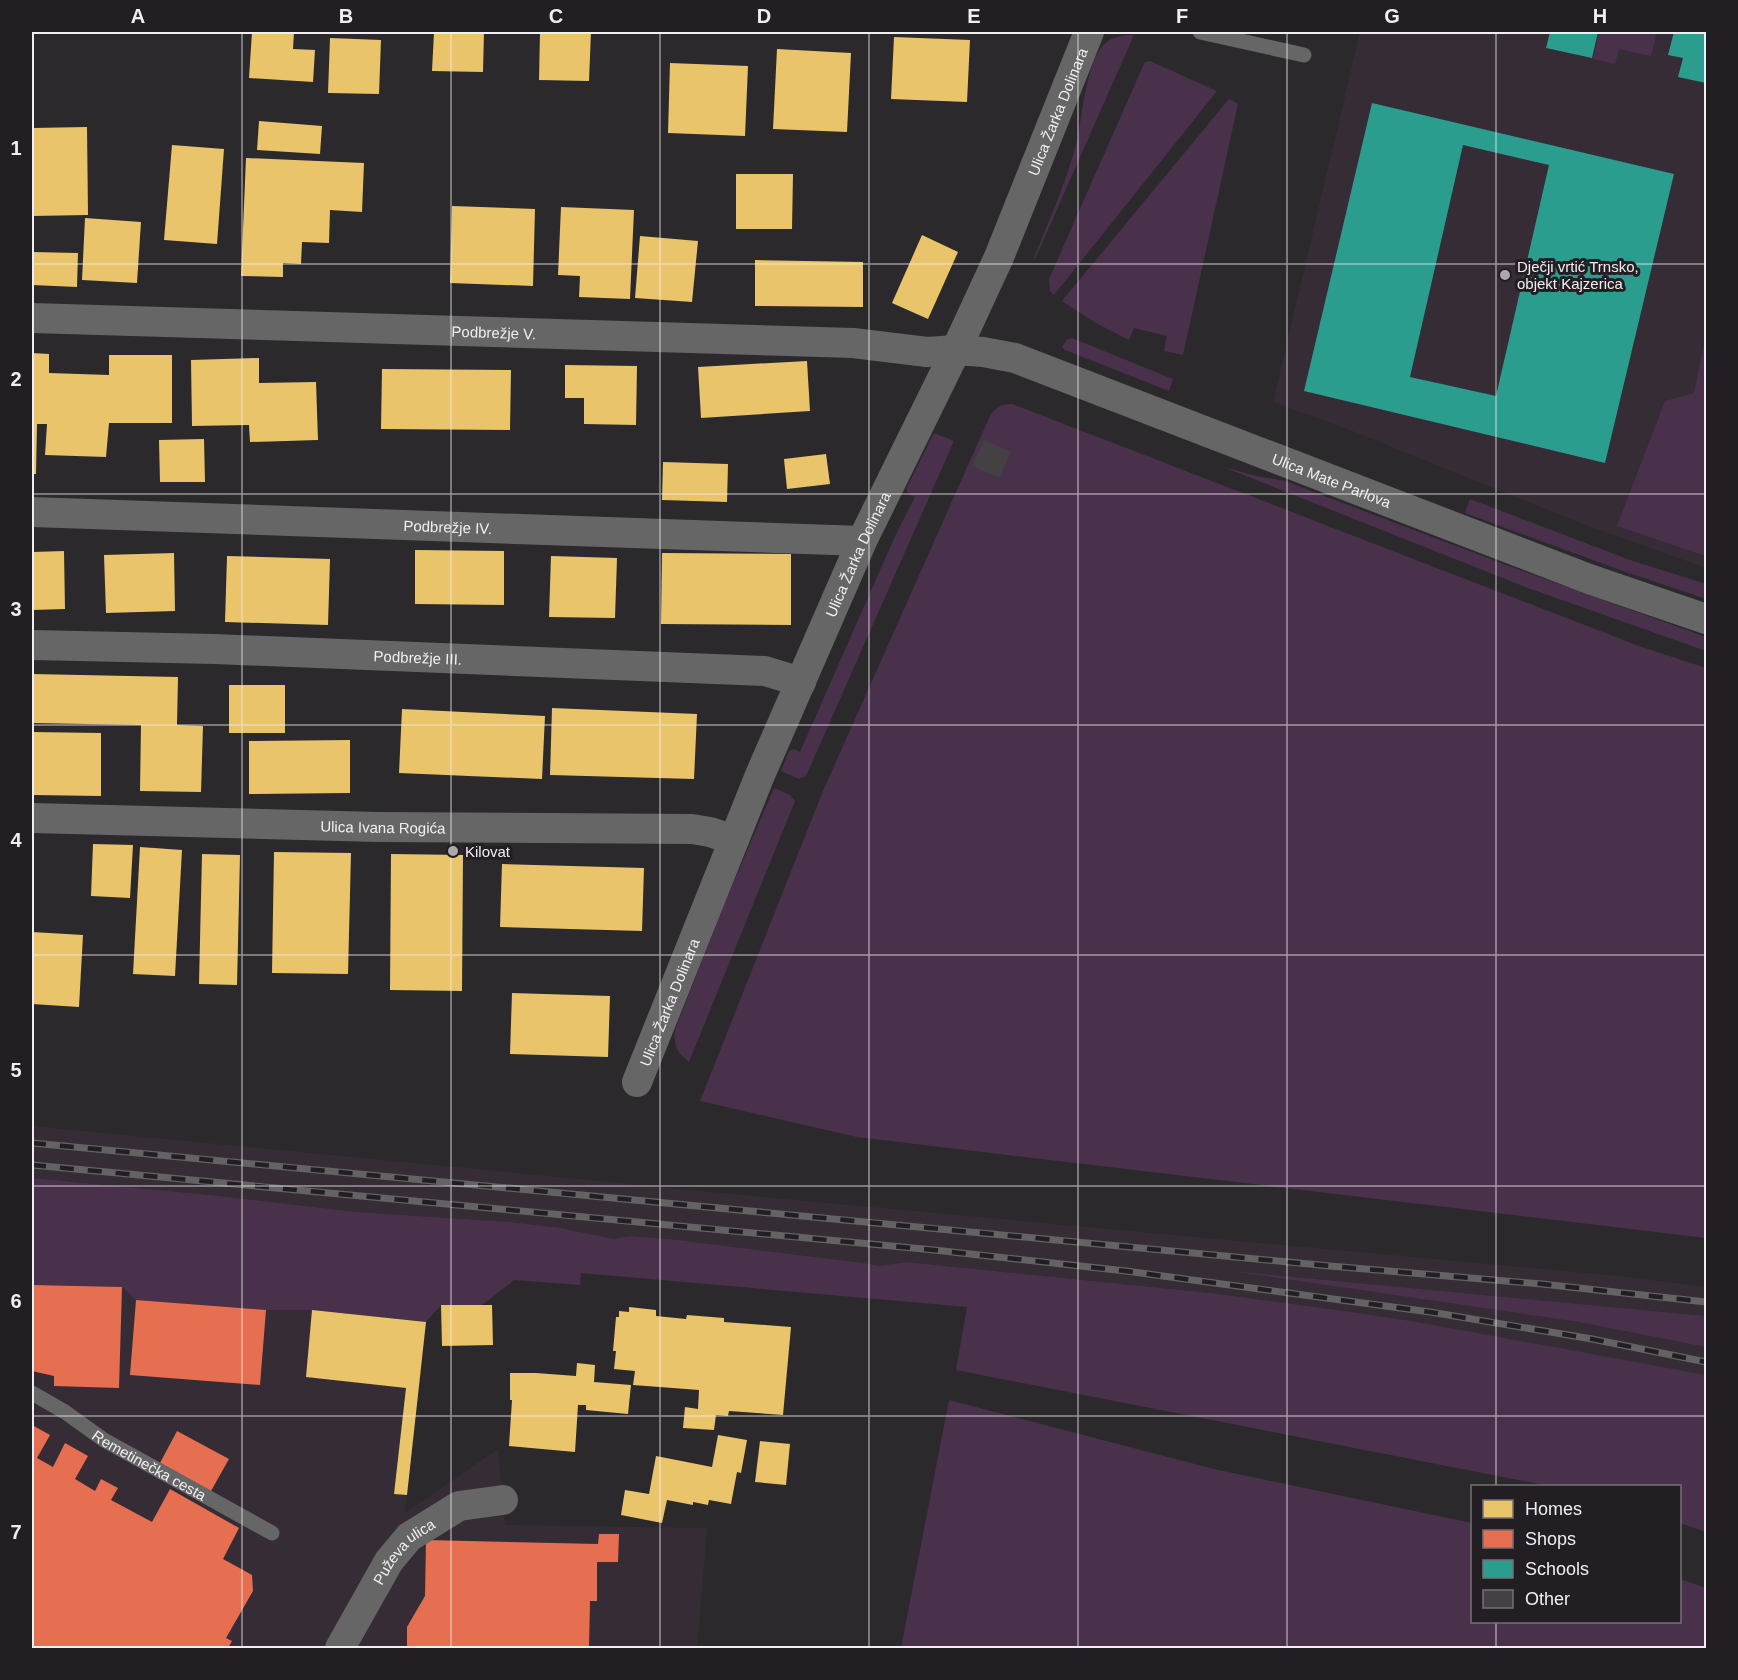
<svg xmlns="http://www.w3.org/2000/svg" width="1738" height="1680" font-family="Helvetica,sans-serif">
<rect width="100%" height="100%" fill="#2b292c"/>
<!-- built -->
<g fill="#352c36">
<path d="M1360,32H1706V568L1580,523L1355,432L1273,402Z"/>
<path d="M32,1126L795,1200L1619,1276L1706,1287V1316L1247,1273L1578,1322L1706,1347V1375L1352,1312L1211,1293L906,1262L879,1266L864,1263L670,1239L630,1236L613,1239L510,1222L357,1212L210,1195L32,1178Z"/>
<path d="M32,1285L122,1287L266,1310H312L426,1322L405,1513L498,1449L505,1525L707,1528L697,1648H32Z"/>
</g>
<!-- green -->
<g fill="#49314c">
<path d="M1599,32H1657L1651,56L1619,49L1615,64L1593,59Z"/>
<path d="M1134,35L1035,259L1034,258C1049,220 1067,181 1077,141C1082,117 1086,67 1101,48C1109,37 1121,35 1134,35Z"/>
<path d="M1150,61L1217,91L1054,295L1050,291L1049,279L1143,66L1145,62Z"/>
<path d="M1229,99L1238,104L1183,355L1164,351L1167,336L1134,328L1129,340L1094,322L1062,301Z"/>
<path d="M1706,334V556L1617,526L1665,401L1694,393Z"/>
<path d="M1072,338L1173,379L1169,391L1065,350L1062,347L1067,339Z"/>
<path d="M1012,404L1639,646L1706,668V1238L857,1137L700,1101L823,791L990,416C995,408 1001,404 1012,404Z"/>
<path d="M934,433L954,441L806,776L799,779L781,771L789,751L794,749L800,752L896,534L915,497L910,495L906,489Z"/>
<path d="M1221,466L1256,476L1285,481L1498,562L1706,637V651L1528,588Z"/>
<path d="M1470,499L1630,560L1706,584V599L1623,571L1465,513Z"/>
<path d="M774,788L790,795L795,801L689,1062C677,1053 673,1044 675,1030L726,900Z"/>
<path d="M32,1178L210,1195L357,1212L510,1222L560,1228L613,1239L630,1236L670,1239L864,1263L879,1266L906,1262L1211,1293L1352,1312L1417,1322L1706,1375V1532L1680,1523V1486H1549L956,1370L967,1307L581,1273L580,1285L514,1280L482,1305H441L426,1322L312,1310H266L136,1300L122,1287L32,1285Z"/>
<path d="M1231,1271L1706,1316V1347L1578,1322Z"/>
<path d="M949,1400L1214,1469L1472,1523V1622H1680V1579L1706,1588V1648H901Z"/>
</g>
<!-- homes -->
<g fill="#e9c46a">
<path d="M252,32H294L293,49L315,50L313,82L249,78Z"/>
<path d="M434,32H484L483,72L432,71Z"/>
<path d="M540,32H591L589,81L539,80Z"/>
<path d="M894,37L970,40L967,102L891,99Z"/>
<path d="M330,38L381,40L379,94L328,93Z"/>
<path d="M777,49L851,53L847,132L773,129Z"/>
<path d="M670,63L748,66L745,136L668,133Z"/>
<path d="M259,121L322,126L320,154L257,150Z"/>
<path d="M87,127L88,215L32,216V128Z"/>
<path d="M172,145L224,149L217,244L164,240Z"/>
<path d="M246,158L364,163L362,212L330,210L329,243L302,242L301,264L283,263V277L241,276Z"/>
<path d="M736,174H793L792,229H736Z"/>
<path d="M452,206L535,209L533,286L450,283Z"/>
<path d="M561,207L634,210L630,299L579,297L580,276L558,275Z"/>
<path d="M85,218L141,222L137,283L82,280Z"/>
<path d="M922,235L958,252L928,319L892,303Z"/>
<path d="M640,236L698,241L692,302L635,298Z"/>
<path d="M32,252L78,253L77,287L32,285Z"/>
<path d="M755,260L863,262V307L755,306Z"/>
<path d="M32,353L49,354V373L109,375V355H172V423H109L106,457L45,455L47,424H37L36,474H32Z"/>
<path d="M259,358V383L316,382L318,440L250,442L249,425L192,426L191,360Z"/>
<path d="M807,361L810,411L701,418L698,367Z"/>
<path d="M565,365L637,366L636,425L584,424V398H565Z"/>
<path d="M382,369L511,370L510,430L381,429Z"/>
<path d="M204,439L205,482H160L159,440Z"/>
<path d="M826,454L830,484L787,489L784,459Z"/>
<path d="M663,462L728,464L727,502L662,500Z"/>
<path d="M415,550L504,551V605L415,604Z"/>
<path d="M64,551L65,609L32,610V552Z"/>
<path d="M174,553L175,611L106,613L104,555Z"/>
<path d="M662,553L791,554V625L661,624Z"/>
<path d="M227,556L330,559L328,625L225,622Z"/>
<path d="M551,556L617,558L615,618L549,617Z"/>
<path d="M32,674L178,677L177,725L203,726L201,792L140,791L141,725L32,723Z"/>
<rect x="229" y="685" width="56" height="48"/>
<path d="M552,708L697,714L694,779L550,775Z"/>
<path d="M402,709L545,716L542,779L399,773Z"/>
<path d="M32,732L101,733V796L32,795Z"/>
<path d="M350,740V793L249,794V741Z"/>
<path d="M93,844L133,845L130,898L91,896Z"/>
<path d="M140,847L182,850L175,976L133,974Z"/>
<path d="M274,852L351,853L348,974L272,973Z"/>
<path d="M202,854L240,855L237,985L199,984Z"/>
<path d="M391,854L463,855L462,991L390,990Z"/>
<path d="M502,864L644,868L642,931L500,927Z"/>
<path d="M32,932L83,935L79,1007L32,1004Z"/>
<path d="M512,993L610,996L608,1057L510,1054Z"/>
<path d="M441,1305H492L493,1345L442,1346Z"/>
<path d="M629,1307L656,1310V1316L686,1319L687,1315L724,1318V1322L791,1327L783,1415L729,1411L728,1416L716,1415L714,1430L683,1428L685,1407L698,1409L699,1390L633,1385L635,1371L614,1369L616,1351H613L616,1317H619V1311L629,1312Z"/>
<path d="M312,1310L426,1322L407,1495L394,1494L406,1388L306,1377Z"/>
<path d="M577,1363L595,1365L594,1382L631,1385L628,1414L586,1410V1405H578L575,1452L509,1446L512,1400H510V1373H536L576,1376Z"/>
<path d="M718,1435L747,1440L741,1473L737,1472L731,1504L709,1500L708,1505L693,1502V1505L667,1500L662,1523L621,1515L625,1490L649,1494L656,1456L712,1467Z"/>
<path d="M760,1441L790,1444L786,1485L755,1482Z"/>
</g>
<!-- shops -->
<g fill="#e76f51">
<path d="M32,1285L122,1287L119,1388L54,1386V1376L32,1371Z"/>
<path d="M136,1300L266,1310L260,1385L130,1375Z"/>
<path d="M32,1425L50,1435L37,1458L53,1467L65,1443L88,1456L75,1479L95,1491L101,1479L118,1488L111,1500L152,1522L170,1489L239,1528L223,1559L252,1575L253,1591L226,1638L232,1641L228,1648H32Z"/>
<path d="M177,1431L229,1459L211,1491L160,1463Z"/>
<path d="M599,1534H619L618,1562H597V1601H590L589,1648H407V1627L425,1596L426,1540L598,1544Z"/>
</g>
<!-- schools -->
<g fill="#2a9d8f" fill-rule="evenodd">
<path d="M1550,32H1598L1592,58L1546,48Z"/>
<path d="M1674,32H1706V83L1678,77L1683,58L1668,55Z"/>
<path d="M1372,103L1674,174L1605,463L1304,391ZM1463,145L1549,165L1496,396L1410,377Z"/>
</g>
<!-- building -->
<path fill="#434144" d="M984,440L1011,452L999,478L972,466Z"/>
<g fill="none" stroke-linecap="round" stroke-linejoin="round">
<!-- service -->
<g stroke="#666" stroke-width="15">
<path d="M1200,32L1304,55"/>
<path id="s1" d="M32,1393L65,1412L104,1440L272,1533"/>
</g>
<!-- minor -->
<g stroke="#666" stroke-width="30">
<path id="s2" d="M32,318L853,343L927,352L956,350L983,352L1015,358L1589,579L1706,619"/>
<path id="s3" d="M32,512L862,541"/>
<path id="s4" d="M32,645L215,649L765,671L801,682"/>
<path id="s5" d="M32,818L377,827L692,829L710,832L734,840"/>
<path id="s6" d="M637,1082L760,775L862,541L956,350L999,257L1089,32"/>
<path id="s7" d="M340,1648L389,1561L409,1537L459,1506L503,1500"/>
</g>
<!-- rail casing -->
<g stroke="#636363" stroke-width="7">
<g id="rail">
<path d="M32,1143L1330,1266L1542,1284L1706,1302"/>
<path d="M32,1165L934,1250L1126,1271L1430,1312L1592,1339L1706,1362"/>
</g>
</g>
<!-- rail -->
<use href="#rail" stroke="#231e23" stroke-width="4.5" stroke-dasharray="14" stroke-linecap="butt"/>
</g>
<!-- grid -->
<path fill="none" stroke="#f1eef1" stroke-width="1.5" stroke-opacity="0.55" d="M242,32V1648M451,32V1648M660,32V1648M869,32V1648M1078,32V1648M1287,32V1648M1496,32V1486M32,264H1706M32,494H1706M32,725H1706M32,955H1706M32,1186H1706M32,1416H1706M1496,1622V1648"/>
<!-- markers -->
<g fill="#aca9ac" stroke="#231e23" stroke-width="2">
<circle cx="1505" cy="275" r="6"/>
<circle cx="453" cy="851" r="6"/>
</g>
<g text-anchor="middle" dominant-baseline="central" stroke-width="6" stroke-linejoin="round" paint-order="stroke">
<!-- street labels -->
<g font-size="15" fill="#f1eef1" stroke="#231e23">
<text stroke="none"><textPath href="#s6" startOffset="1058">Ulica Žarka Dolinara</textPath></text>
<text stroke="none"><textPath href="#s2" startOffset="462">Podbrežje V.</textPath></text>
<text stroke="none"><textPath href="#s2" startOffset="1324">Ulica Mate Parlova</textPath></text>
<text stroke="none"><textPath href="#s3" startOffset="416">Podbrežje IV.</textPath></text>
<text stroke="none"><textPath href="#s6" startOffset="572">Ulica Žarka Dolinara</textPath></text>
<text stroke="none"><textPath href="#s4" startOffset="386">Podbrežje III.</textPath></text>
<text stroke="none"><textPath href="#s5" startOffset="351">Ulica Ivana Rogića</textPath></text>
<text stroke="none"><textPath href="#s6" startOffset="86">Ulica Žarka Dolinara</textPath></text>
<text stroke="none"><textPath href="#s1" startOffset="138">Remetinečka cesta</textPath></text>
<text stroke="none"><textPath href="#s7" startOffset="117">Puževa ulica</textPath></text>
</g>
<!-- poi labels -->
<g font-size="15" fill="#f1eef1" stroke="#231e23" text-anchor="start">
<text x="1517" y="266">Dječji vrtić Trnsko,<tspan x="1517" dy="17">objekt Kajzerica</tspan></text>
<text x="465" y="851">Kilovat</text>
</g>
</g>
<!-- border -->
<rect width="1738" height="1680" fill="none" stroke="#231e23" stroke-width="66"/>
<!-- legend -->
<rect x="1471" y="1485" width="210" height="138" fill="#231e23" stroke="#757175" stroke-width="1.5"/>
<rect x="1483" y="1500" width="30" height="18" fill="#e9c46a" stroke="#757175" stroke-width="1.5"/>
<text x="1525" y="1515" font-size="18" fill="#f1eef1">Homes</text>
<rect x="1483" y="1530" width="30" height="18" fill="#e76f51" stroke="#757175" stroke-width="1.5"/>
<text x="1525" y="1545" font-size="18" fill="#f1eef1">Shops</text>
<rect x="1483" y="1560" width="30" height="18" fill="#2a9d8f" stroke="#757175" stroke-width="1.5"/>
<text x="1525" y="1575" font-size="18" fill="#f1eef1">Schools</text>
<rect x="1483" y="1590" width="30" height="18" fill="#434144" stroke="#757175" stroke-width="1.5"/>
<text x="1525" y="1605" font-size="18" fill="#f1eef1">Other</text>
<rect x="33" y="33" width="1672" height="1614" fill="none" stroke="#f1eef1" stroke-width="2"/>
<g font-size="20" text-anchor="middle" font-weight="bold" fill="#f1eef1">
<text x="138" y="23">A</text>
<text x="346" y="23">B</text>
<text x="556" y="23">C</text>
<text x="764" y="23">D</text>
<text x="974" y="23">E</text>
<text x="1182" y="23">F</text>
<text x="1392" y="23">G</text>
<text x="1600" y="23">H</text>
<text x="16" y="155">1</text>
<text x="16" y="386">2</text>
<text x="16" y="616">3</text>
<text x="16" y="847">4</text>
<text x="16" y="1077">5</text>
<text x="16" y="1308">6</text>
<text x="16" y="1539">7</text>
</g>
</svg>
